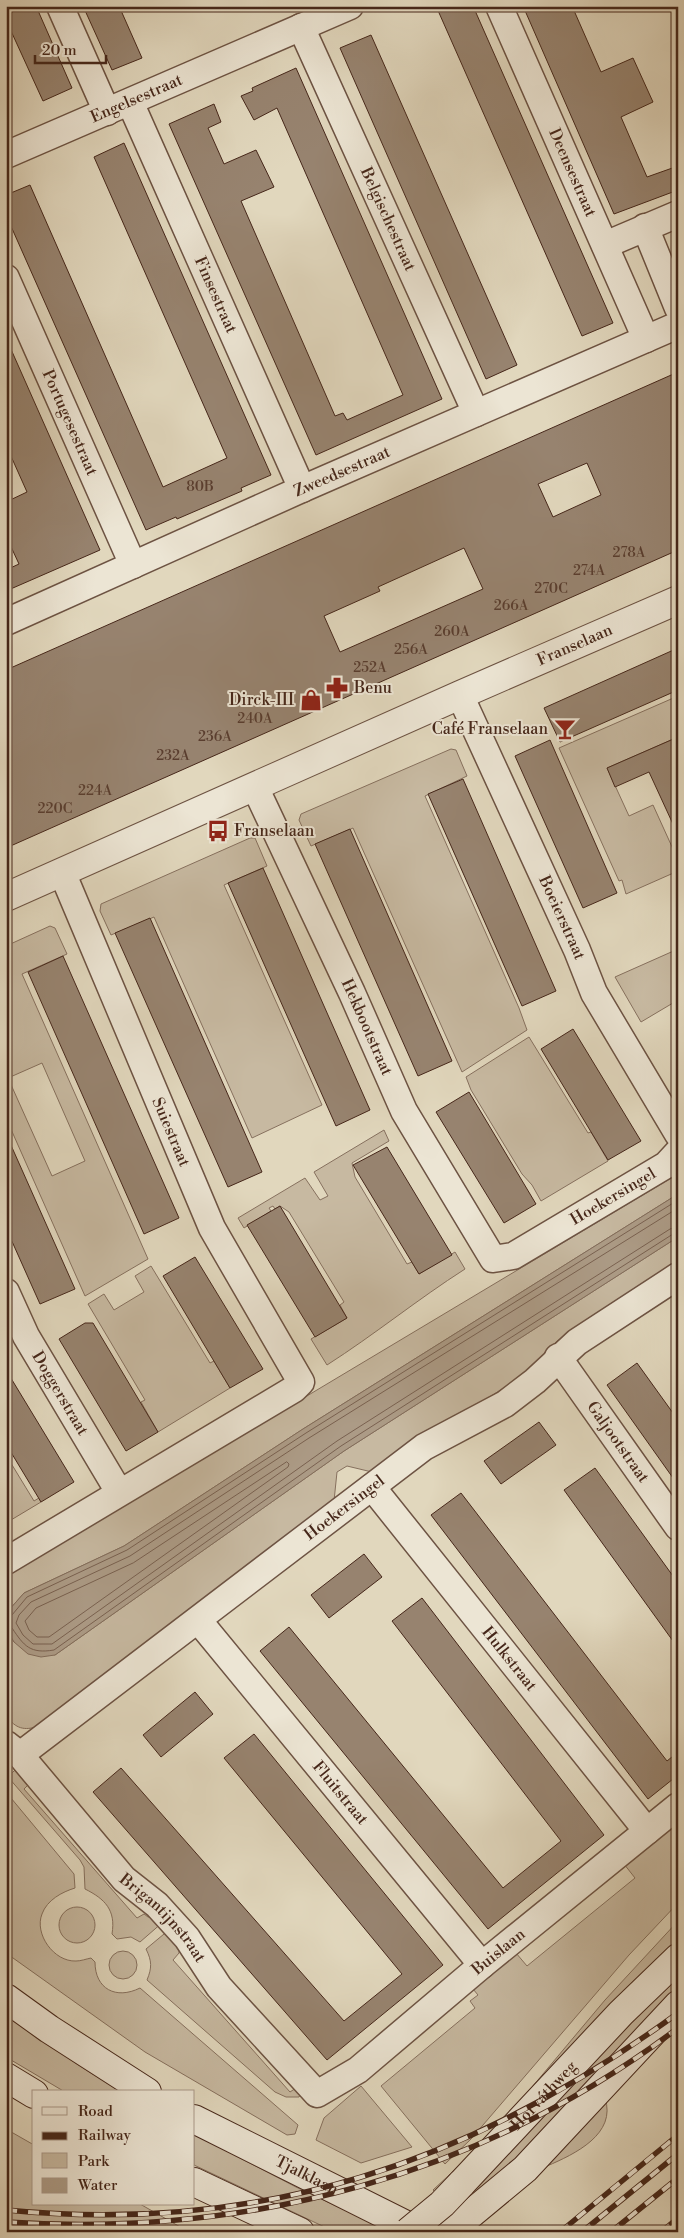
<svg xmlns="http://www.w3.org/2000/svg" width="684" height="2238" font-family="'Libre Bodoni',serif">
<rect width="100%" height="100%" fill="#e1d7bd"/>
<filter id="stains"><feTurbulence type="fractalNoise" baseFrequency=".004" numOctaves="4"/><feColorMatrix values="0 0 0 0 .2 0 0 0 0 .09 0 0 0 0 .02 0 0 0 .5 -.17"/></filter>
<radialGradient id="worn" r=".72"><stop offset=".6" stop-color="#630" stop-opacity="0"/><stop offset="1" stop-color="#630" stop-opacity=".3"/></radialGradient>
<!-- green -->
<g fill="#c7b9a1" stroke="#86705e" fill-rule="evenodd">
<path d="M678,696V737L607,768L629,816L653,805L678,860V871L626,894L622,880L619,881L559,748Z"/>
<path d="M451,749L456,750L467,776L425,796L519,1008L527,1030L462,1072L353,828L311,846L299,820L301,814Z"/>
<path d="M250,838H255L267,866L224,885L322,1105L252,1138L154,917L111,935L100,911L101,904Z"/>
<path d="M50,926L55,928L67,954L22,974L148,1259L85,1296L6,1118V946ZM42,1063L85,1161L52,1176L8,1078Z"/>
<path d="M678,949V1000L641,1022L615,977Z"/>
<path d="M529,1037L588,1133L591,1132L608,1161L541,1201L532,1185L522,1174L471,1090L466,1077Z"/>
<path d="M384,1130L389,1141L352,1163L355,1177L407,1264L412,1262L419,1274L455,1252L465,1269C418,1299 374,1335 327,1365L311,1339L347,1318L340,1305L344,1302L289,1212L280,1206L275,1209L273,1206L269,1208L271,1211L244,1228L238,1218L305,1178L320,1200L328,1196L314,1172Z"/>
<path d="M678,1174V1194L303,1429L124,1546L24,1593L9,1610L6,1628L14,1642L55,1655L344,1451L678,1237V1263L557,1341L521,1377L372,1472L347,1466L337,1472L334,1501L36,1727C22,1731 14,1727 6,1715V1576Z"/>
<path d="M151,1266L210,1363L214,1361L230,1388L158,1432L141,1402L145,1400L88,1304L104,1294L114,1310L144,1292L135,1276Z"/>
<path d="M6,1455L34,1501L39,1498L41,1502L6,1523Z"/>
<path d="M17,1768L30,1783L24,1789L137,1918L144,1914L148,1917H160L163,1922L140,1942L131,1937L117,1939L112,1934C116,1910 105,1899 85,1889L84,1867L80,1860L8,1777Z"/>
<path d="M6,1792L74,1874L75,1888C62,1892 47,1900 42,1914C34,1934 54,1962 76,1961C81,1961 86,1959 91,1958L95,1962C95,1989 116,2000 140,1988L298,2125L295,2134L287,2135L145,2052L6,1953Z"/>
<path d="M676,1823L678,1825V1903L629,1955L471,2139L445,2164L381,2086L475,2008L470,2001L478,1995L473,1989L516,1953L527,1966L635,1878L624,1864Z"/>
<circle cx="77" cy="1925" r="18"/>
<path d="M678,1921V1946L438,2195L433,2190L491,2136L605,2000Z"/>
<path d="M170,1929L180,1941L179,1953L173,1960L290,2092L296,2088L301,2093L299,2097H286L275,2092L147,1980C152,1968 152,1961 146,1949Z"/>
<circle cx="123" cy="1965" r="14"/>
<path d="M678,1970V1996L589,2093L467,2206L459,2199Z"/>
<path d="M6,2013L77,2064L121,2092H65L6,2057Z"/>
<path d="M361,2086L412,2147L361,2163L316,2140L324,2118Z"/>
<path d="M605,2098C617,2134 575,2154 547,2166L544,2162Z"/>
<path d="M6,2129L34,2145V2204H140L189,2232H6Z"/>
<path d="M194,2134L296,2187L391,2232H335L194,2165Z"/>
</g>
<!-- water -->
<path fill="#ac9b86" stroke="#836d5b" d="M678,1194V1237L344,1451L55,1655L41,1657L28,1654L14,1642L6,1628L9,1610L24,1593L124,1546L303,1429Z"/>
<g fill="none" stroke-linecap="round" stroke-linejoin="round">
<!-- shore -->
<g stroke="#796150" stroke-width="1">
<path d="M678,1208L309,1438L130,1556L31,1602L19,1615L16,1623L23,1635L33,1644H52L337,1441L670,1229L678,1227"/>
<path d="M287,1462L289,1464L288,1467L49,1637H37L29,1630L25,1621L36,1608L133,1563Z"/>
<path d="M6,1617L12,1615L27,1597L127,1550L306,1433L678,1200"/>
<path d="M6,1627L12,1628C24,1646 30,1654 54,1650L341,1446L673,1234L678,1233"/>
</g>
</g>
<!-- building -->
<g fill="#97836f" stroke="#46271a" fill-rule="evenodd">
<path d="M6,6H36L72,88L43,101L6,20Z"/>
<path d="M83,6H119L142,58L112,70Z"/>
<path d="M436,6H473L613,323L582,336Z"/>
<path d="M523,6H572L601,72L633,58L653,102L621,117L647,177L678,166V190L614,214Z"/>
<path d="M371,35L517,365L486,379L340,48Z"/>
<path d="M296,68L442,399L316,455L169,124L214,104L221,122L208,128L224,164L256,150L274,187L241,201L335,416L343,413L347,420L403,395L277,108L254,120L241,96L253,91L252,88Z"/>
<path d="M124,143L271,475L241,488L242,491L177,519L176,517L146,530L6,215V195L30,185L163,487L227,458L94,157Z"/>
<path d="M6,338L100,550L6,591V570L19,564L6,536V502L27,492L6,445Z"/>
<path d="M678,372V550L6,848V670ZM587,463L601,495L553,517L538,484ZM464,548L483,589L340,652L324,616L380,591L378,587Z"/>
<path d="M678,648V690L560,742L544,708Z"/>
<path d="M678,737V835L649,772L615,787L607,768Z"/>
<path d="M550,740L617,893L583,908L515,756Z"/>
<path d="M463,779L556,991L522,1006L428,794Z"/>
<path d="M350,829L452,1061L418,1076L315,844Z"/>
<path d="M263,868L370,1110L336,1126L228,883Z"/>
<path d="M150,918L262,1172L228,1187L115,933Z"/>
<path d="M63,956L179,1218L144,1234L28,972Z"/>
<path d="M573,1029L641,1141L608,1160L541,1049Z"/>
<path d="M469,1092L536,1204L504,1223L436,1112Z"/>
<path d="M6,1134L75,1289L40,1304L6,1228Z"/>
<path d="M387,1147L452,1255L419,1274L353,1165Z"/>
<path d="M280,1206L347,1318L315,1337L247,1225Z"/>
<path d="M195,1257L263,1369L230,1388L163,1276Z"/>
<path d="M85,1323H93L158,1432L126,1451L59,1339Z"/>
<path d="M637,1363L678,1420V1485L607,1385Z"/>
<path d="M6,1370L74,1482L41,1502L6,1444Z"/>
<path d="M539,1422L556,1445L501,1484L484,1461Z"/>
<path d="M595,1468L678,1583V1648L564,1490Z"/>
<path d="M461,1493L667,1761L678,1752V1775L648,1799L431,1515Z"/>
<path d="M364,1554L382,1577L329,1618L311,1595Z"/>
<path d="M422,1598L604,1835L488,1929L260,1651L289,1627L503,1888L561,1841L392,1621Z"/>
<path d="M195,1692L213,1714L161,1757L143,1735Z"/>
<path d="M254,1734L443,1965L327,2060L93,1792L121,1768L344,2021L402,1974L224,1758Z"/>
</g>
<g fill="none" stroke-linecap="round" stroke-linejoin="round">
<!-- minor casing -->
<g stroke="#6d5343" stroke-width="29">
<g id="minor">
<path d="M60,6L107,112"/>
<path id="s1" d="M499,6L646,339"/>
<path id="s2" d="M301,27L476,413"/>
<path id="s3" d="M130,102L302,489"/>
<path id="s4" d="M6,155L350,6"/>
<path d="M645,227L678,308"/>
<path d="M605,245L678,214"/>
<path id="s5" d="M6,278L133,565"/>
<path id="s6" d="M6,622L302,489L678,325"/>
<path id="s7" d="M460,695L577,950L594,993L678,1134"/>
<path id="s8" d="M255,787L352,993L404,1111L493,1259L513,1256L666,1165L678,1152"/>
<path id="s9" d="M6,1292L26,1336L119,1492"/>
<path id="s10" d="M558,1357L678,1527"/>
<path id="s11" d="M372,1487L647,1831"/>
<path d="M6,1561L294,1389L301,1382L212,1228L62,872"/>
<path id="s12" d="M198,1620L482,1965"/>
<path id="s13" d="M6,1744L20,1755L124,1879L157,1905L187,1938L219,1987L317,2094L358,2070L482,1965L678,1806"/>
<path id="s14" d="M20,1755L424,1447L505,1404L535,1381L577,1342L678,1276"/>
</g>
</g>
<!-- tertiary casing -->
<g stroke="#6d5343" stroke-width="30">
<g id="tertiary">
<path id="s15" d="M6,897L460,695L678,600"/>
</g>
</g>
<!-- secondary casing -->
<g stroke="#46271a" stroke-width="30">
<g id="secondary">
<path d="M6,1998L49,2029L147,2092"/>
<path d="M6,2077L34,2094"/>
<path id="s16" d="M194,2119L420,2232"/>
<path d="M194,2182L300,2232"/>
<path id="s17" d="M461,2184L621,2013L678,1958"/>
<path d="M449,2232L525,2169L678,2005"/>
</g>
</g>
<!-- minor -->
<use href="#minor" stroke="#ece5d4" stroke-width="26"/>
<!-- tertiary -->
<use href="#tertiary" stroke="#ece5d4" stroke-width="28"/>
<!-- secondary -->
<use href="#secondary" stroke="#ece5d4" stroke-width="28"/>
<!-- rail casing -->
<g stroke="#46271a" stroke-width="5.5">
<g id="rail">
<path d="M6,2210C262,2235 472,2163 678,2013"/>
<path d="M6,2222C250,2238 483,2175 678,2028"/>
<path d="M560,2232L678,2135"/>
<path d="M582,2232L678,2154"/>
<path d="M611,2232L678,2178"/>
<path d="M661,2232L678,2218"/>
</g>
</g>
<!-- rail -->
<use href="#rail" stroke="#ece5d4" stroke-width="4" stroke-dasharray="11" stroke-linecap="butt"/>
<!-- secondary-bridge casing -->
<g stroke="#46271a" stroke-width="30" stroke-linecap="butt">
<path id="secondary-bridge" d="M408,2232L442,2204L461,2184"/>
</g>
<!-- secondary-bridge -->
<use href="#secondary-bridge" stroke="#ece5d4" stroke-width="28"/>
</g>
<!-- icons -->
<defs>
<g id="pharmacy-bare" transform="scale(1.725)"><path d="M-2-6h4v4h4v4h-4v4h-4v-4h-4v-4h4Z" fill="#8f2418" stroke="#ece5d4" stroke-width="2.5" paint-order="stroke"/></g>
<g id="shop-bare" transform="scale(1.725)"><path d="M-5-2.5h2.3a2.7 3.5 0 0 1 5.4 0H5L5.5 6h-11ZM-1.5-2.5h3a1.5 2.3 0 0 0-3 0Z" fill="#8f2418" stroke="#ece5d4" stroke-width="2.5" paint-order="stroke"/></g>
<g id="bar-bare" transform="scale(1.725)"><path d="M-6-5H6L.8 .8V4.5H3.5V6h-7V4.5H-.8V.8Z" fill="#8f2418" stroke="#ece5d4" stroke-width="2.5" paint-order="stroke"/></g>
<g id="bus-bare" transform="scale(1.725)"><path d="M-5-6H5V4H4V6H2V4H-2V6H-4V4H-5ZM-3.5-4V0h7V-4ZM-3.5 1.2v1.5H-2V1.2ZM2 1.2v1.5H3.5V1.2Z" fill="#8f2418" stroke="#ece5d4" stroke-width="2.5" paint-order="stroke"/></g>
</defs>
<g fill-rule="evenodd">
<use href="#pharmacy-bare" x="337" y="688"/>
<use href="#shop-bare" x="311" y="700"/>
<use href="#bar-bare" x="565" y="729"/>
<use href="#bus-bare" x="218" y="831"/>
</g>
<g text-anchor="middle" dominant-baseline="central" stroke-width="4" stroke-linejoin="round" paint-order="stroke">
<!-- number labels -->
<g font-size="14" fill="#5a3e2f">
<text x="200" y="487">80B</text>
<text x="629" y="553">278A</text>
<text x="589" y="571">274A</text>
<text x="551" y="589">270C</text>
<text x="511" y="606">266A</text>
<text x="452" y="632">260A</text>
<text x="411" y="650">256A</text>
<text x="370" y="668">252A</text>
<text x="255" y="719">240A</text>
<text x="215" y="737">236A</text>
<text x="173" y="756">232A</text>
<text x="95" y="791">224A</text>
<text x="55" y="809">220C</text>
</g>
<!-- street labels -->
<g font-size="16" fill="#46271a" stroke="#ece5d4">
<text stroke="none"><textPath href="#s4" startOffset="142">Engelsestraat</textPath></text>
<text stroke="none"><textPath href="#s1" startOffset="182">Deensestraat</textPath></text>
<text stroke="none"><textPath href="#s2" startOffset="211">Belgischestraat</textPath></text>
<text stroke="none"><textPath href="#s3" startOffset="211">Finsestraat</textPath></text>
<text stroke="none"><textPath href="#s5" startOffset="158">Portugesestraat</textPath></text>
<text stroke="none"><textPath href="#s6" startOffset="368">Zweedsestraat</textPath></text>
<text stroke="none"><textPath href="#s15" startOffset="622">Franselaan</textPath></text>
<text stroke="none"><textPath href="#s7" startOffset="245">Boeierstraat</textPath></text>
<text stroke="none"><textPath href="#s8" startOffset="265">Hekbootstraat</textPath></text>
<text transform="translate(171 1132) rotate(67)">Suiestraat</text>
<text stroke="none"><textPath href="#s8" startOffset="666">Hoekersingel</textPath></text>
<text stroke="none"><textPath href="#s9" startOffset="115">Doggerstraat</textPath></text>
<text stroke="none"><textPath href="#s10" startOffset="104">Galjootstraat</textPath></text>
<text stroke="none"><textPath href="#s14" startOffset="408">Hoekersingel</textPath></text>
<text stroke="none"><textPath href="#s11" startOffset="220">Hulkstraat</textPath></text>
<text stroke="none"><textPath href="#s12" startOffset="224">Fluitstraat</textPath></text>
<text stroke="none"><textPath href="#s13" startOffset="235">Brigantijnstraat</textPath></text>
<text stroke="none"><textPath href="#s13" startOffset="701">Buislaan</textPath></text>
<text stroke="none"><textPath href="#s17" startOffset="121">Horváthweg</textPath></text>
<text stroke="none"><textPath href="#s16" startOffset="126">Tjalklaan</textPath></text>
</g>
<!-- poi labels -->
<g font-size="16" fill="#46271a" stroke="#ece5d4" text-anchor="start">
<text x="354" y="688">Benu</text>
<text x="294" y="700" text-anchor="end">Dirck-III</text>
<text x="548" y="729" text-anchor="end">Café Franselaan</text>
<text x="234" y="831">Franselaan</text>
</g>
</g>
<!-- margin -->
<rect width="684" height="2238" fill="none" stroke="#e1d7bd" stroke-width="25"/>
<rect x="8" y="8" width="669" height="2223" fill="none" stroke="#46271a" stroke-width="2.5"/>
<rect x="12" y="12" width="659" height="2213" fill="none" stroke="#46271a"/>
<!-- legend -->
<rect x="32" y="2090" width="162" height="115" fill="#ece5d4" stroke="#aa998a"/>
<rect x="42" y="2107" width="25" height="8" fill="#ece5d4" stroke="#aa998a"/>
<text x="78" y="2116" font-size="15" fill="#46271a">Road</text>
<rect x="42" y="2132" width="25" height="8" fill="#46271a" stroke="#aa998a"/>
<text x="78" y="2140" font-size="15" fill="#46271a">Railway</text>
<rect x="42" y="2153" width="25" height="15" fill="#c7b9a1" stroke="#aa998a"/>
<text x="78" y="2166" font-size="15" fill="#46271a">Park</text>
<rect x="42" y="2178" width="25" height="15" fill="#ac9b86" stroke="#aa998a"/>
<text x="78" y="2190" font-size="15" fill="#46271a">Water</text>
<!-- scale -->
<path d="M35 55v8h71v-8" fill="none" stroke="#46271a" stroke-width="2.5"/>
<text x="42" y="55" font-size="15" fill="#46271a" stroke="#ece5d4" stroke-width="4" paint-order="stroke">20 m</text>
<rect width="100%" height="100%" filter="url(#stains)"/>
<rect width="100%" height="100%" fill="url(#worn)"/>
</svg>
